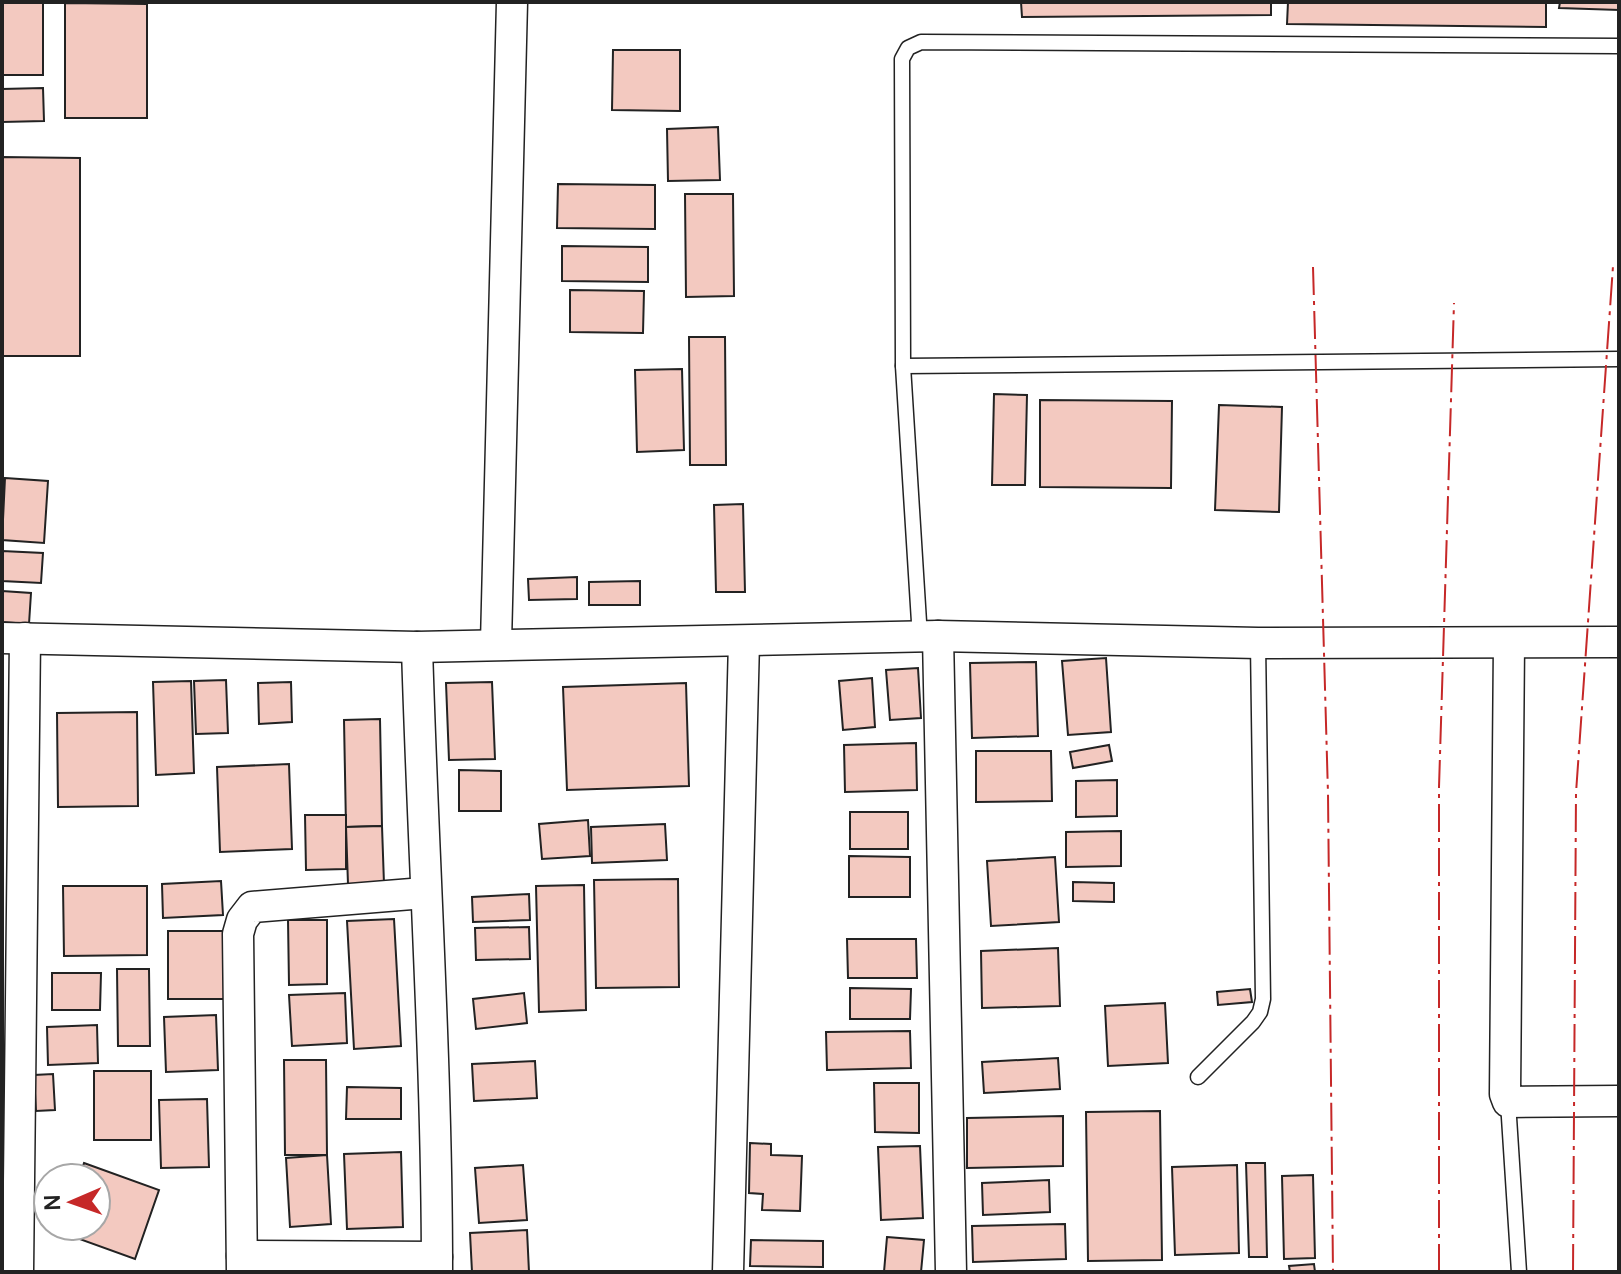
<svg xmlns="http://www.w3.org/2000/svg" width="1621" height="1274" font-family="Manrope,sans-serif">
<rect width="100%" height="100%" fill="#fff"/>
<!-- building -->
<g fill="#f3c9c0" stroke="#222" stroke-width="2">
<rect x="2" y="2" width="41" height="73"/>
<path d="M1021,2H1271V15L1022,17Z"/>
<path d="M1288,2H1546V27L1287,24Z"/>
<path d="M1560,2H1619V10L1559,8Z"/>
<path d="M65,3L147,4V118H65Z"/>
<path d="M613,50H680V111L612,110Z"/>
<path d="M43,88L44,121L2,122V89Z"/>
<path d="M718,127L720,180L668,181L667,129Z"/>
<path d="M2,157L80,158V356H2Z"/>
<path d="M558,184L655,185V229L557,228Z"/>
<path d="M685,194H733L734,296L686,297Z"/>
<path d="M562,246L648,247V282L562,281Z"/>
<path d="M570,290L644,291L643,333L570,332Z"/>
<path d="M689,337H725L726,465H690Z"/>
<path d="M682,369L684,450L637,452L635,370Z"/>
<path d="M994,394L1027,395L1025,485H992Z"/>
<path d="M1040,400L1172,401L1171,488L1040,487Z"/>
<path d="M1219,405L1282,407L1279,512L1215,510Z"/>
<path d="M5,478L48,481L44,543L2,540Z"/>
<path d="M743,504L745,592H716L714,505Z"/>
<path d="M2,551L43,553L41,583L2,581Z"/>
<path d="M577,577V599L529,600L528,579Z"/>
<path d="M640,581V605H589V582Z"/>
<path d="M2,591L31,593L29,624L2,622Z"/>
<path d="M1106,658L1111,732L1068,735L1062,661Z"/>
<path d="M1036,662L1038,736L972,738L970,663Z"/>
<path d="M918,668L921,718L890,720L886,670Z"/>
<path d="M872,678L875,727L843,730L839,681Z"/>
<path d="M226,680L228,733L196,734L194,681Z"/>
<path d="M191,681L194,773L156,775L153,682Z"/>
<path d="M291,682L292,722L259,724L258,683Z"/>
<path d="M492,682L495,759L449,760L446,683Z"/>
<path d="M686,683L689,786L567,790L563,687Z"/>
<path d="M137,712L138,806L58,807L57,713Z"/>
<path d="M380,719L382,826L346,827L344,720Z"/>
<path d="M916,743L917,790L845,792L844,745Z"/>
<path d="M1109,745L1112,761L1073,768L1070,752Z"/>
<path d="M976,751H1051L1052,801L976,802Z"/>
<path d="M289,764L292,849L220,852L217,767Z"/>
<path d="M459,770L501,771V811H459Z"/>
<path d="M1117,780V816L1076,817V781Z"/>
<rect x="850" y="812" width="58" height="37"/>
<path d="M305,815H346V869L306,870Z"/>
<path d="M588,820L590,856L542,859L539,824Z"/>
<path d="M665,824L667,860L592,863L591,827Z"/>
<path d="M382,826L384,884H348L346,827Z"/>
<path d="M1121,831V866L1066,867V832Z"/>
<path d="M849,856L910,857V897H849Z"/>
<path d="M1055,857L1059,922L991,926L987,861Z"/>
<path d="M678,879L679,987L596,988L594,880Z"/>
<path d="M221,881L223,915L163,918L162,884Z"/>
<path d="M1073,882L1114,883V902L1073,901Z"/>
<path d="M584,885L586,1010L539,1012L536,886Z"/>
<path d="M63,886H147V955L64,956Z"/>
<path d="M529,894L530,920L473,922L472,897Z"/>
<path d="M394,919L401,1046L354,1049L347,921Z"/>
<path d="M288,920H327V984L289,985Z"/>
<path d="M529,927L530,959L476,960L475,928Z"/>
<rect x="168" y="931" width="58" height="68"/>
<path d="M847,939H916L917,978H848Z"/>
<path d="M1058,948L1060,1006L982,1008L981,951Z"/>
<path d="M117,969H149L150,1046H118Z"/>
<path d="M52,973H101L100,1010H52Z"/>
<path d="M850,988L911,989L910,1019H850Z"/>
<path d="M1250,989L1252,1002L1218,1005L1217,992Z"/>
<path d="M345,993L347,1043L292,1046L289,995Z"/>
<path d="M524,993L527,1023L476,1029L473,999Z"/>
<path d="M1165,1003L1168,1063L1108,1066L1105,1006Z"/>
<path d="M216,1015L218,1070L166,1072L164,1017Z"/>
<path d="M97,1025L98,1063L48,1065L47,1027Z"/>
<path d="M910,1031L911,1068L827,1070L826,1032Z"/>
<path d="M1058,1058L1060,1089L984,1093L982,1062Z"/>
<path d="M284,1060H326L327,1155H285Z"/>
<path d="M535,1061L537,1098L474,1101L472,1064Z"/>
<rect x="94" y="1071" width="57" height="69"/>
<path d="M53,1074L55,1110L36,1111L34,1075Z"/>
<path d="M874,1083H919V1133L875,1132Z"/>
<path d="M347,1087L401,1088V1119H346Z"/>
<path d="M207,1099L209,1167L161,1168L159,1100Z"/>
<path d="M1160,1111L1162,1260L1088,1261L1086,1112Z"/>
<path d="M1063,1116V1166L967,1168V1118Z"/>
<path d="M750,1143L771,1144V1155L802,1156L800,1211L762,1210L763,1194L749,1193Z"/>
<path d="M920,1146L923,1218L881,1220L878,1147Z"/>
<path d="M401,1152L403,1227L347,1229L344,1154Z"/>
<path d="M327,1155L331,1224L290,1227L286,1158Z"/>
<path d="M84,1163L159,1190L135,1259L60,1232L62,1226H96V1178H79Z"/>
<path d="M1246,1163H1265L1267,1257H1249Z"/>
<path d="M523,1165L527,1220L479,1223L475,1168Z"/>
<path d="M1237,1165L1239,1253L1175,1255L1172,1167Z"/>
<path d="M1313,1175L1315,1258L1284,1259L1282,1176Z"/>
<path d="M1049,1180L1050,1212L983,1215L982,1183Z"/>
<path d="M1065,1224L1066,1259L973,1262L972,1226Z"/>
<path d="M527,1230L529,1272H472L470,1233Z"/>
<path d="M887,1237L924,1240L921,1272H884Z"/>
<path d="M751,1240L823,1241V1267L750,1266Z"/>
<path d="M1314,1264L1315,1272H1290L1289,1266Z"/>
</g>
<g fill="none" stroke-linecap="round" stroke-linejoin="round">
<!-- service casing -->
<g stroke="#222" stroke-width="17">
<g id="service">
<path d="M903,366L1619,359"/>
<path d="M920,638L903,366L902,59L908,48L921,42L1619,46"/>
<path d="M1198,1077L1253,1022L1260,1012L1263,999L1258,643"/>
<path d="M1508,1102L1519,1272"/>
</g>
</g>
<!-- minor casing -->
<g stroke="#222" stroke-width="33">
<g id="minor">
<path d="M938,636L951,1272"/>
<path d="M2,638L417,647L938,636L1258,643L1619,642"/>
<path d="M496,643L512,2"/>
<path d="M1509,643L1505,1094L1508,1102L1619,1101"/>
<path d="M417,647C423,855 437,1063 437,1272"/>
<path d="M242,1256L437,1257"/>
<path d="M18,1272L25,638"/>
<path d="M242,1272L238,934L242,920L252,907L424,893"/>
<path d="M728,1272L744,641"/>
</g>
</g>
<!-- service -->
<use href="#service" stroke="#fff" stroke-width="14"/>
<!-- minor -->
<use href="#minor" stroke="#fff" stroke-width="30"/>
<!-- power -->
<g stroke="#c62828" stroke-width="2" stroke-dasharray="28 6 4 6" stroke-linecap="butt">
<path d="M1313,267L1328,794L1333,1272"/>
<path d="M1439,1272V787L1454,303"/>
<path d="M1573,1272L1576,793L1613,266"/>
</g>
</g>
<!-- border -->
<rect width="1621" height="1274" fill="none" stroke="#222222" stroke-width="8"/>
<!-- north arrow -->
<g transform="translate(72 1202) rotate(268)"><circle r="38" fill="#ffffff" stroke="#a7a7a7" stroke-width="2"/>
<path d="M0-6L14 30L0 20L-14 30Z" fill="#c62828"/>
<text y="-12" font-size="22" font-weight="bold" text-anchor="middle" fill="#222222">N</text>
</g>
</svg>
